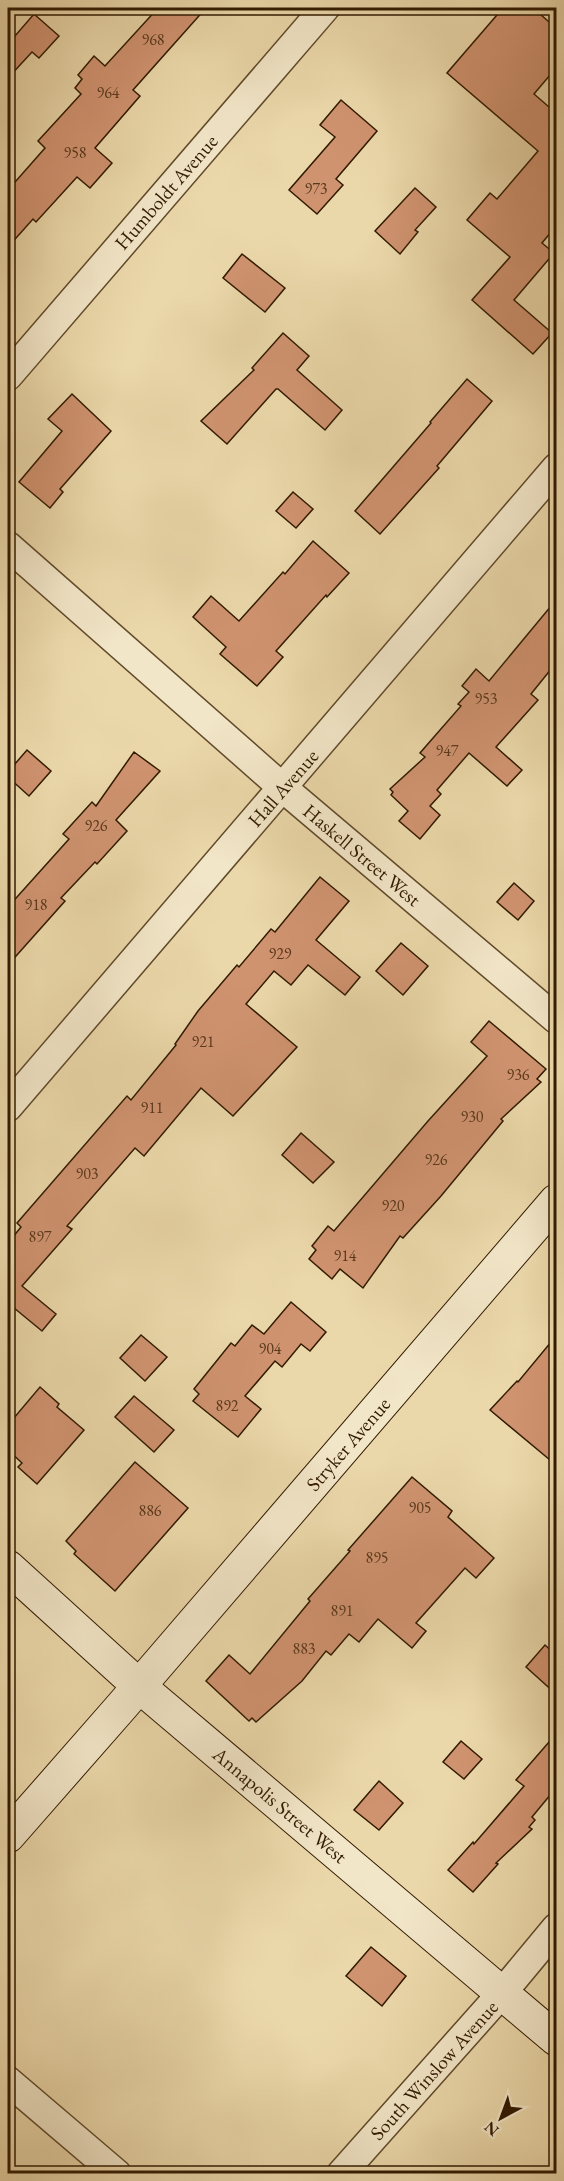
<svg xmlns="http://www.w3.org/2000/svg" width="564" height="2181" font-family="'EB Garamond',serif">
<rect width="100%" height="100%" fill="#ebd8aa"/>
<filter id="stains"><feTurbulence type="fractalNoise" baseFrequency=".00333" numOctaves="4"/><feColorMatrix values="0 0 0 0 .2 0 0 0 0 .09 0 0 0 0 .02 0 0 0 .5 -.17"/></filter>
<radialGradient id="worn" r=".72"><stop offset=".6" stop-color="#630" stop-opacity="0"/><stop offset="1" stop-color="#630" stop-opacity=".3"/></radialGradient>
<!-- building -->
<g fill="#d09370" stroke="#311a00" stroke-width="1.5">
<path d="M158,8H206L133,90L140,96L95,148L112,163L90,188L77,177L36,222L33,219L8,247V190L45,148L38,141L81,94L75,88L82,79L78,75L94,56L105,66Z"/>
<path d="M503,8H533L556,28V68L534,94L556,113V226L542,243L554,253L514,300L552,333L533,354L472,300L510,257L467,220L490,193L497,199L538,151L447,73Z"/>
<path d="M34,14L59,36L39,58L32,52L8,78V44Z"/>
<path d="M341,100L377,131L336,179L343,185L317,214L289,190L335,137L320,125Z"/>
<path d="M415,188L436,207L415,230L418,232L400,254L375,231Z"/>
<path d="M242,254L285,288L265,312L223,278Z"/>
<path d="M283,333L309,356L297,370L342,410L325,430L278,389H276L227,444L201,421L254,370L252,368Z"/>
<path d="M467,379L492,401L437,466L439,468L380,534L355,511L431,423L430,422Z"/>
<path d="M72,394L111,431L60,489L63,492L50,508L19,482L62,431L48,419Z"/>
<path d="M293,492L313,509L296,528L276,511Z"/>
<path d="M313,541L349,573L327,597L326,595L276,651L283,657L257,686L220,654L226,647L193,617L211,596L239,621L283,572L285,574Z"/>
<path d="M556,600V663L531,694L538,700L496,747L522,770L507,786L469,753L437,790L441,794L430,806L440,815L420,839L399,821L408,811L391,795L393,792L390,789L425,757L420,753L461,706L458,704L469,692L462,686L476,669L489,681Z"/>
<path d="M27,750L51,771L29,796L8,777V772Z"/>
<path d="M134,752L160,771L116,820L127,831L97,864L95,862L61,898L65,901L8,965V907L69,839L63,834L92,802L96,806Z"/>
<path d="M320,877L349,901L316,940L360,977L345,995L308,965L291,985L274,971L246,1004L297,1047L233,1116L201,1088L144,1156L135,1148L67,1226L72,1229L22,1286L56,1314L42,1331L8,1303V1243L21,1227L17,1223L127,1096L131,1100L176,1045L175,1044L198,1011L237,965L239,967L271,929L275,932Z"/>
<path d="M514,883L534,901L518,920L497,902Z"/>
<path d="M401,943L428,966L403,995L376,971Z"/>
<path d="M489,1021L546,1069L537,1079L541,1082L501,1119L503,1121L441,1196L403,1238L400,1236L363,1288L340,1269L332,1279L309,1259L316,1250L312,1246L328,1226L334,1231L428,1121L487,1056L471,1042Z"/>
<path d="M301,1133L334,1162L313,1183L282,1155Z"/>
<path d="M291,1302L326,1332L310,1351L301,1344L282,1367L275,1361L245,1396L261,1409L238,1437L193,1401L199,1394L194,1389L231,1343L235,1346L252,1325L264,1334Z"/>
<path d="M141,1335L167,1357L145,1381L120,1358Z"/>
<path d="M556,1336V1465L490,1410L517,1381L518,1382Z"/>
<path d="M40,1387L59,1404L57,1407L84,1430L37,1484L18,1467L22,1463L8,1450V1425Z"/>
<path d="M134,1396L174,1430L154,1452L115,1417Z"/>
<path d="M135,1462L188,1508L115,1591L74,1554L76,1551L66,1541Z"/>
<path d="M412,1477L452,1511L448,1517L494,1558L476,1578L465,1568L416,1623L426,1631L412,1648L378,1619L359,1642L349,1634L331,1655L326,1651L302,1681L256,1722L252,1718L249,1721L206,1681L229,1655L250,1674L310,1601L308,1599L350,1551L348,1550Z"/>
<path d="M545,1645L556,1655V1694L526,1667Z"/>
<path d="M556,1734V1788L532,1817L535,1820L529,1827L532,1829L496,1863L498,1864L473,1892L448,1870L473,1842L474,1844L524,1786L516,1780Z"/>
<path d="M461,1741L482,1759L464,1779L443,1762Z"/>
<path d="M379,1781L403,1803L379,1830L354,1810Z"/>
<path d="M371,1947L406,1976L382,2006L346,1976Z"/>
</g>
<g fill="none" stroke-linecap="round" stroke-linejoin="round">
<!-- street casing -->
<g stroke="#604a2a" stroke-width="31">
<g id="street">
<path d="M8,376L325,8"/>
<path d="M8,546L283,788L556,1019"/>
<path d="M8,1107L556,468"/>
<path d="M8,2081L117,2174"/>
<path d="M341,2174L502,1993L556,1928"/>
</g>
</g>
<!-- secondary casing -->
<g stroke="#311a00" stroke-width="35">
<g id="secondary">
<path d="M8,1567L139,1686L556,2039"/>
<path d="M8,1836L122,1706L556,1201"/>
</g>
</g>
<!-- street -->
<use href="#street" stroke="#f2e6c8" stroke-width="28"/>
<!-- secondary -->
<use href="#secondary" stroke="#f2e6c8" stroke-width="33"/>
</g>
<g text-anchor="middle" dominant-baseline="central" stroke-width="6" stroke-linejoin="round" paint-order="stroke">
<!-- number labels -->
<g font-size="16" fill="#59381c">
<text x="153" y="39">968</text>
<text x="108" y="92">964</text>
<text x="75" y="152">958</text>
<text x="316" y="188">973</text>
<text x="486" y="698">953</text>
<text x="447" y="750">947</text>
<text x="96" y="825">926</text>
<text x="36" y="904">918</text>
<text x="280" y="953">929</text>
<text x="203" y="1041">921</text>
<text x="518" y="1074">936</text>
<text x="152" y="1107">911</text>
<text x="472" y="1116">930</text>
<text x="436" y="1159">926</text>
<text x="87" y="1173">903</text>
<text x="393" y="1205">920</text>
<text x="40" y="1236">897</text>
<text x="345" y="1255">914</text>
<text x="270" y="1348">904</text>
<text x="227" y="1405">892</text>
<text x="420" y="1507">905</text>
<text x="150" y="1510">886</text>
<text x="377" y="1557">895</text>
<text x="342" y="1610">891</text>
<text x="304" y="1648">883</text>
</g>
<!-- street labels -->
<g font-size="20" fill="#311a00" stroke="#f2e6c8">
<text transform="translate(166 192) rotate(-49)">Humboldt Avenue</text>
<text transform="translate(283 788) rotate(-49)">Hall Avenue</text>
<text transform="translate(362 855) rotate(40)">Haskell Street West</text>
<text transform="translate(348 1444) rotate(-49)">Stryker Avenue</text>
<text transform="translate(280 1805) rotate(40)">Annapolis Street West</text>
<text transform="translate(434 2070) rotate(-48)">South Winslow Avenue</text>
</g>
</g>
<!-- margin -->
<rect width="564" height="2181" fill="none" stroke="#ebd8aa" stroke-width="30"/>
<rect x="9" y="9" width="546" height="2163" fill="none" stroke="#311a00" stroke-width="3"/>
<rect x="15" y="15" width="534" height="2151" fill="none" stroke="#311a00" stroke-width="1.5"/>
<!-- north arrow -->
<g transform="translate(501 2118) rotate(221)" stroke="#f2e6c8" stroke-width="4.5" paint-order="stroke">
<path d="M0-4.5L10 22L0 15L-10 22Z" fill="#311a00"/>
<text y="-9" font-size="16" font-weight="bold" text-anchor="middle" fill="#311a00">N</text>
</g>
<rect width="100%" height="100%" filter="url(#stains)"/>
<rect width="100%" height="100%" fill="url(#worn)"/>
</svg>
